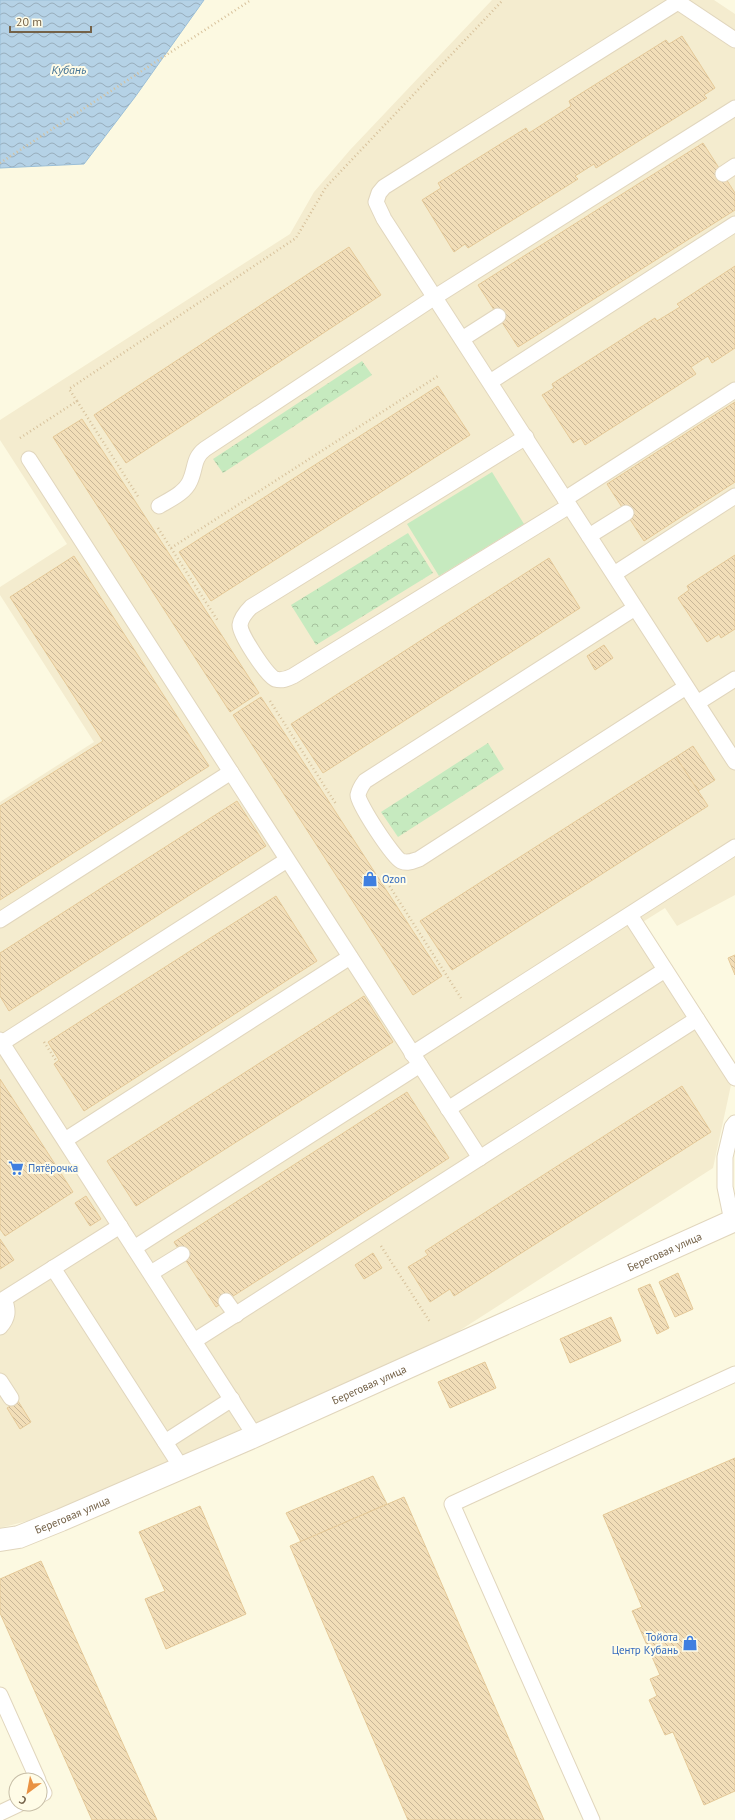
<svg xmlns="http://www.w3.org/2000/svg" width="735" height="1820" font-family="'PT Sans',sans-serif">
<defs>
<pattern id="park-crowns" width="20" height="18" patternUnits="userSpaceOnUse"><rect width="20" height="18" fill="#c6eabf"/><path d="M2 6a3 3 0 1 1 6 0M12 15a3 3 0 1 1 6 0" fill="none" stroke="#a5c19d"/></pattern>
<pattern id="water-waves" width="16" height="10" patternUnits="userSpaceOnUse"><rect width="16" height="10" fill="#b5d2e6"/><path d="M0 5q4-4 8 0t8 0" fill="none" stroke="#98aebc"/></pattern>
<pattern id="building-back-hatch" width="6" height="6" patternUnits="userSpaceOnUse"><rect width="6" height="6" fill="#f2deb8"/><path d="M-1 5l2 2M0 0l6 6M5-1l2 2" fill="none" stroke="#c9b798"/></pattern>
</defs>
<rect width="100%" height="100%" fill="#fcf9e1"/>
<!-- residential -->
<path fill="#f4eccf" d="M492,0H714L735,14V895L677,926L665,908L630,930L731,1085L713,1168L448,1338L43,1517L0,1528V802L94,742L0,595V587L67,544L0,440V420L290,234L314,192L350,150Z"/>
<!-- park -->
<g fill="url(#park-crowns)">
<path d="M362,361L372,375L223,473L213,459Z"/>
<path d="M408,533L433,573L316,645L291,605Z"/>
<path d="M488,743L504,769L398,837L381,812Z"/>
</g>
<!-- pitch -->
<path fill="#c6eabf" d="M492,472L524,524L439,576L407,524Z"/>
<!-- water -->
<path fill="url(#water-waves)" stroke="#9bbfd8" d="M0,0H204L135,97L84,164L0,168Z"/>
<!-- building -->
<g fill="url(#building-back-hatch)" stroke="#e5c998">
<path d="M682,36L715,88L704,95L707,98L596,168L594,164L575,176L578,179L468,248L465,244L454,252L422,200L441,188L438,183L526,128L529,133L571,106L569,101L666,40L669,44Z"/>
<path d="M703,143L735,193V210L518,347L478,285Z"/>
<path d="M349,247L381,295L126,463L94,415Z"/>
<path d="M735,266V348L712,363L708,356L691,367L696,374L585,445L581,438L573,443L542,395L554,388L552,384L655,318L657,321L680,307L677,304Z"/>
<path d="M438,386L470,435L211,601L179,552Z"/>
<path d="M735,402V482L644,541L607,484Z"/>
<path d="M82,419L259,693L230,712L53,437Z"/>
<path d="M735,555V629L721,638L719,634L707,642L678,598L689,590L687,586Z"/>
<path d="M74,556L209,766L0,900V806L103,741L10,597Z"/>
<path d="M549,558L580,608L323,773L291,724Z"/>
<path d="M604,645L613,658L595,670L587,656Z"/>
<path d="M261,697L442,976L413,995L233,715Z"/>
<path d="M693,746L715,780L698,791L676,757Z"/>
<path d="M676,757L708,806L452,970L420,921Z"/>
<path d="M237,801L266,846L9,1011L0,996V953Z"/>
<path d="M276,896L317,961L84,1111L54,1064L59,1060L48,1042Z"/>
<path d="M735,955V975L728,958Z"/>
<path d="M364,996L393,1042L136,1206L107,1161Z"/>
<path d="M0,1079L73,1192L5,1236L0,1229Z"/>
<path d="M682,1086L711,1132L454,1296L450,1289L430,1302L408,1267L428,1255L425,1251Z"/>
<path d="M407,1092L449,1158L216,1307L174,1242Z"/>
<path d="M86,1196L101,1219L90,1226L75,1203Z"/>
<path d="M0,1239L14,1260L0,1269Z"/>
<path d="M373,1253L382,1268L364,1279L355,1265Z"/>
<path d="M678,1273L693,1309L675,1317L659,1282Z"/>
<path d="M650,1284L669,1328L657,1334L638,1289Z"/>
<path d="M611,1317L621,1341L570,1363L560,1339Z"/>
<path d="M485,1362L496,1388L450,1408L438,1382Z"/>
<path d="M18,1401L31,1422L20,1429L7,1408Z"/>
<path d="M735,1458V1791L704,1805L673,1732L665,1735L649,1700L657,1696L650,1679L660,1675L632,1611L642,1607L603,1515Z"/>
<path d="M373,1476L387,1504L301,1542L286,1513Z"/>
<path d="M404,1497L544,1820H408L290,1546Z"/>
<path d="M200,1506L246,1614L166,1649L145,1599L165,1591L139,1532Z"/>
<path d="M41,1561L157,1820H92L0,1613V1579Z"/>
</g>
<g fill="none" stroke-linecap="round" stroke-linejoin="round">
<!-- service casing -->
<g stroke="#e1d6bd" stroke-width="17">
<g id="service">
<path d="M735,40L678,2L384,187L379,193L376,202L384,219L735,762"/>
<path d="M723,174L735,166"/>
<path d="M462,339L498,316"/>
<path d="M490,382L735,224"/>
<path d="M526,437L251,607C246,612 241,618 240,625C240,635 266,674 275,679C282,681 287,679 293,676L569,506"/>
<path d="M29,459L480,1158"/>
<path d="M565,499L735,390"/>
<path d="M159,506C169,500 185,493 190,481C196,468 193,458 205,449L435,297L735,108"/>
<path d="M589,536L626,513"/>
<path d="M614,574L735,496"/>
<path d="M635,608L365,781C362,785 359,790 358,795C358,804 393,857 401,861C408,864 413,861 419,859L686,687"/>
<path d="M697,703L735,679"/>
<path d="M630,915L735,1078"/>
<path d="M0,920L231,772"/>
<path d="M0,1040L255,1436"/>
<path d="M2,1043L287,860"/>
<path d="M412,1054L735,847"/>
<path d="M448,1109L665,970"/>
<path d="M65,1140L350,957"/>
<path d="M732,1221L725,1187V1157L732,1127L735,1123"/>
<path d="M134,1248L420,1065"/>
<path d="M53,1268L181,1467"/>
<path d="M151,1273L182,1254"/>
<path d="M226,1301L236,1315"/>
<path d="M0,1327C8,1318 9,1311 4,1299L120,1226"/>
<path d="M194,1341L697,1019"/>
<path d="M0,1381L11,1398"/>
<path d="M165,1442L232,1399"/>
<path d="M0,1695L38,1780"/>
<path d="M40,1785L44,1793L40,1795"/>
<path d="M0,1813L19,1804"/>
<path d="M592,1820L452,1504L735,1374"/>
</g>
</g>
<!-- minor casing -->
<g stroke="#e1d6bd" stroke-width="24">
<g id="minor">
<path id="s1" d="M0,1540L19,1537L61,1520L255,1436L735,1220"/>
</g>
</g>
<!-- path -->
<g stroke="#d7c19b" stroke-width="2.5" stroke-dasharray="1 3" stroke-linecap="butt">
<path d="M0,163L251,0"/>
<path d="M77,401L69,389L296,238L326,187L503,0"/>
<path d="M20,438L77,401L139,498"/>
<path d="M158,528L218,621"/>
<path d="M171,548L438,376"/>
<path d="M270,701L336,804"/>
<path d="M383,876L461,998"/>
<path d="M44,1042L57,1062"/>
<path d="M381,1246L430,1322"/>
</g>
<!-- service -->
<use href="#service" stroke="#fff" stroke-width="15"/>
<!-- minor -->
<use href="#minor" stroke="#fff" stroke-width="22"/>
</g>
<!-- icons -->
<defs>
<g id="shop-bare" transform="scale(1.2)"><path d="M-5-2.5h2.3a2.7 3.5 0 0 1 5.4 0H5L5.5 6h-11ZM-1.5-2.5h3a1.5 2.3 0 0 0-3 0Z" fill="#3f7fe0" stroke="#fffce7" stroke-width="2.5" paint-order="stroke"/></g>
<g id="supermarket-bare" transform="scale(1.2)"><path d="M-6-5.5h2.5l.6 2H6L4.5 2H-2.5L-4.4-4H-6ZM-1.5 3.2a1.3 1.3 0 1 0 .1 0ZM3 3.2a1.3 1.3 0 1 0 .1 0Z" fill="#3f7fe0" stroke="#fffce7" stroke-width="2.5" paint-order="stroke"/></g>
</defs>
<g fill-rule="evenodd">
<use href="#shop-bare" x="370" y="879"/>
<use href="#supermarket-bare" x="16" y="1168"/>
<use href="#shop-bare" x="690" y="1643"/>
</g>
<g text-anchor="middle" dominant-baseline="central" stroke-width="4" stroke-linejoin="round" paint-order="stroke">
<!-- shop labels -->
<g font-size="11" fill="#366cbe" stroke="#fffce7" text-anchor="start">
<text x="382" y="879">Ozon</text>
<text x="28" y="1168">Пятёрочка</text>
<text x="678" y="1637" text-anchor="end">Тойота<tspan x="678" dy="13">Центр Кубань</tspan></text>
</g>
<!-- street labels -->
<g font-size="11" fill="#746248" stroke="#fffce7">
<text stroke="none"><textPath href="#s1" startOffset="725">Береговая улица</textPath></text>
<text stroke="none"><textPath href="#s1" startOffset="401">Береговая улица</textPath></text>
<text stroke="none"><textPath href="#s1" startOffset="77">Береговая улица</textPath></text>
</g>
<!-- water labels -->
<g font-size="12" font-style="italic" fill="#467596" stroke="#fffce7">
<text x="69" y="69">Кубань</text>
</g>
</g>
<!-- north arrow -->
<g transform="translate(28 1792) rotate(212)"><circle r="19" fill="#fffce7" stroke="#c7bea7"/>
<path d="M0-3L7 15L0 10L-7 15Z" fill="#e99243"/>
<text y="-6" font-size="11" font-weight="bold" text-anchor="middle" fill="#746248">С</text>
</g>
<!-- scale -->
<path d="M10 26v6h81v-6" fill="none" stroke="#746248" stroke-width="2"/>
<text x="16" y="26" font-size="12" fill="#746248" stroke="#fffce7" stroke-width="3" paint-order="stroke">20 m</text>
</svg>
